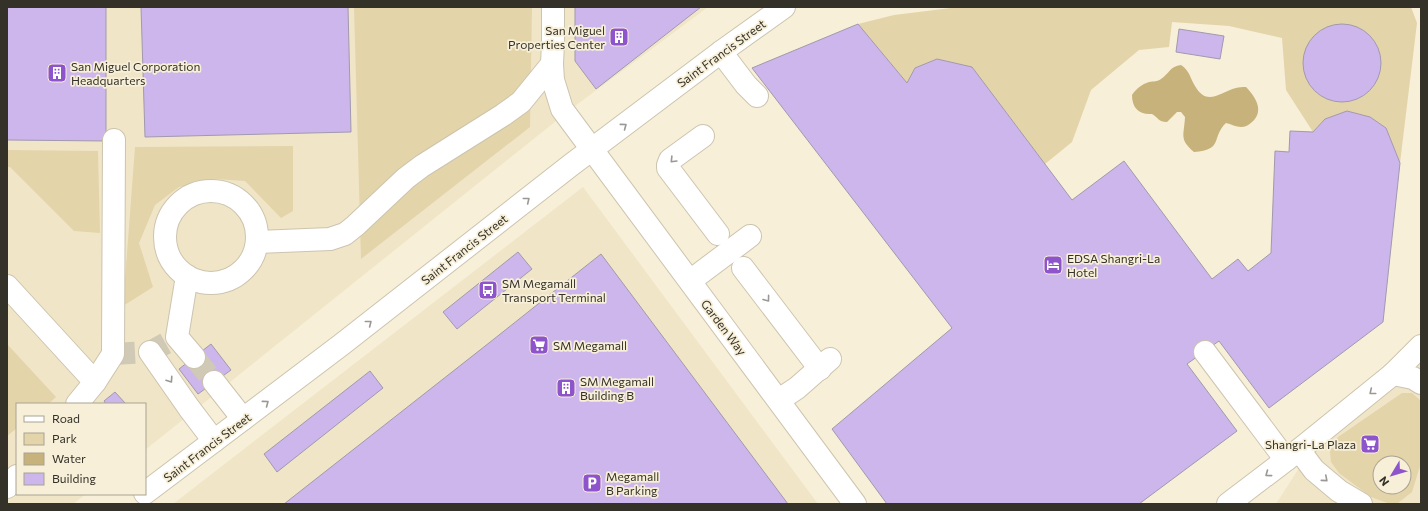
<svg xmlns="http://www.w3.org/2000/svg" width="1428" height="511" font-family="Commissioner,sans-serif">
<rect width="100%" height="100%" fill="#f7efd8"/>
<!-- built -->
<g fill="#f0e5c7" fill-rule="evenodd">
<path d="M7,7H708L571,109L145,450V404H17V494H86L73,504H7Z"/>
<path d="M583,187L818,504H173Z"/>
<path d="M1421,363V504H1276L1301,465L1334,425ZM1380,463H1404V487H1380Z"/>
</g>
<!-- green -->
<g fill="#e3d4aa" fill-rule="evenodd">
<path d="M354,7H532L530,127L361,259Z"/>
<path d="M959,7H1411L1417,23L1400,163L1386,128L1370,117L1347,111L1325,119L1313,132L1286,90L1282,38L1229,26L1172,22L1169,47L1139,50L1091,90L1072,142L1045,164L972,67L937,59L915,68L907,83L858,24L894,15Z"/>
<path d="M293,146V211L281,218L245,181L216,179L179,187L155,205L139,243L153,287L123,306L135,147Z"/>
<path d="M7,150L98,151L100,233L74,231L10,167H7Z"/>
<path d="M7,344L56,397L48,404H17V428L7,436Z"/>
<path d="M1402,393H1412L1421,401V463L1412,492L1398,503L1390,504L1371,497L1339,473L1331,462L1330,451L1338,437ZM1380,463H1404V487H1380Z"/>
</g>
<!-- water -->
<path fill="#c6b27a" d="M1181,65C1190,71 1190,78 1195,86C1207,107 1220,92 1236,88C1239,87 1242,87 1246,87C1255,96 1265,111 1252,122C1249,125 1245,127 1241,127C1236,127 1231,124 1226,123C1211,137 1224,150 1194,152C1179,139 1184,136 1185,117L1181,112H1177L1167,122C1158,122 1159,118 1152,114C1139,115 1132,108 1132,95C1136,89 1142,84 1149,82C1154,81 1157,82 1161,79C1169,74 1170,66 1181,65Z"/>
<!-- building -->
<g fill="#ccb6eb" stroke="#a199ae">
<path d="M7,7H106V141L7,140Z"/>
<path d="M141,7H348L351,132L145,137Z"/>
<path d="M575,7H701L596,89L575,61Z"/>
<path d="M858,24L907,83L915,68L937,59L972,67L1072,200L1124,161L1212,279L1238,259L1248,271L1271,253L1275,151L1289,152L1290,131L1313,132L1325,119L1347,111L1370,117L1386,128L1400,163L1383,322L1269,408L1219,341L1187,364L1237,431L1139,504H887L832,429L952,328L752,68Z"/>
<circle cx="1342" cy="63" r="39"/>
<path d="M1179,29L1224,36L1220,59L1176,52Z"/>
<path d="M518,252L532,269L457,329L443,312Z"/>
<path d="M601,254L788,504H284L494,339Z"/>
<path d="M211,344L231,370L198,394L179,369Z"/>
<path d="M370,371L383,388L277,472L264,454Z"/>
<path d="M115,392L126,404H106L104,401Z"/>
</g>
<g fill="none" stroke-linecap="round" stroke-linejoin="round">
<!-- minor-tunnel -->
<g stroke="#d0c9b5" stroke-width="22" stroke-dasharray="22 11" stroke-linecap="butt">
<path d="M113,354L150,352L177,337"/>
<path d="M194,357L214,382"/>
</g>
<!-- minor casing -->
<g stroke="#ccc4ae" stroke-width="24">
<g id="minor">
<path d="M553,7V43L552,64L553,80L562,109L855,504"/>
<path d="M721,52L746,85L757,96"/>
<path d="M703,136L670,160L668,165V168L718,234"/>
<circle cx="211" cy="237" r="46"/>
<path d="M258,242L330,239L345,234L355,226L406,178L422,166L503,115L521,102L552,64"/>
<path d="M743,268L820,369"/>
<path d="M187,276L177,337L194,357"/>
<path d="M690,281L750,236"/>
<path d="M7,286L95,382"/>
<path d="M150,352L189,408L214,441"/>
<path d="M1205,352L1286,460"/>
<path d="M1393,374L1413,378L1421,383"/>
<path d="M214,382L243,419"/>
<path d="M779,400L797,388L830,359"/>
<path d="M77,404L95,382L113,354L114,140"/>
<path d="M1299,450L1314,470L1339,491L1361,504"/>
<path d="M7,487L17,476"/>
<path d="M145,493L341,345L571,165L721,52L784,7"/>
<path d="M1228,504L1299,450L1393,374L1421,346"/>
</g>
</g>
<!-- minor -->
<use href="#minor" stroke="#fff" stroke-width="22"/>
</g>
<!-- one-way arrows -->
<defs><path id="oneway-chevron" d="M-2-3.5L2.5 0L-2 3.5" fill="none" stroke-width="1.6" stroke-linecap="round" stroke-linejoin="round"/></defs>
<g stroke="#9a9894">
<use href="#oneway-chevron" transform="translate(624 126) rotate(-37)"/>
<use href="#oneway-chevron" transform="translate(673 160) rotate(134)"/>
<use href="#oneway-chevron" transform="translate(527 200) rotate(-39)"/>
<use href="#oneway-chevron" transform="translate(767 299) rotate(53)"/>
<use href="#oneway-chevron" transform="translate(369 323) rotate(-38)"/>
<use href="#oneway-chevron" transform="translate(170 380) rotate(56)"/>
<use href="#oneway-chevron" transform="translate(1372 392) rotate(141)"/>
<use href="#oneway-chevron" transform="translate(266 403) rotate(-37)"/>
<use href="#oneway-chevron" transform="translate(1268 474) rotate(143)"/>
<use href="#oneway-chevron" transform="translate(1325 479) rotate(41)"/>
</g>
<!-- icons -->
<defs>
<g id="building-square" transform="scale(1)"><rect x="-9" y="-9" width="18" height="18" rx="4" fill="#8e54cc" stroke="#f7efd8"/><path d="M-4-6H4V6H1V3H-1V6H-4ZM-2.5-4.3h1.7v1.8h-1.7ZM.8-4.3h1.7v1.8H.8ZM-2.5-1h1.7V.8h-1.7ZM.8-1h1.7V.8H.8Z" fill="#fff"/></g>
<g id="hotel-square" transform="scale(1)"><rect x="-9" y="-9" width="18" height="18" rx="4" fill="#8e54cc" stroke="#f7efd8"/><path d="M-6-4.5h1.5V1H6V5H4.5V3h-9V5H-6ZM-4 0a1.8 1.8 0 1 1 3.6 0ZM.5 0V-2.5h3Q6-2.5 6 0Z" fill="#fff"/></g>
<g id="bus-square" transform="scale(1)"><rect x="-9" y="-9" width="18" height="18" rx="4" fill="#8e54cc" stroke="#f7efd8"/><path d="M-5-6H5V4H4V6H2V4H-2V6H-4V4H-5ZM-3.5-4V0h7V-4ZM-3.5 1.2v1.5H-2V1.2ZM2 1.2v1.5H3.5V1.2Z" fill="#fff"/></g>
<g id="supermarket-square" transform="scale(1)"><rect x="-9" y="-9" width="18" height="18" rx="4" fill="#8e54cc" stroke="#f7efd8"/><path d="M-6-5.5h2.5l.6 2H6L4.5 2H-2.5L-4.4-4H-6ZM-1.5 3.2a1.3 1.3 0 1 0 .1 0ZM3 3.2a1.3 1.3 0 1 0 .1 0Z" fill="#fff"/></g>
<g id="parking-square" transform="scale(1)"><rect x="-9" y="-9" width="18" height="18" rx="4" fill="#8e54cc" stroke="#f7efd8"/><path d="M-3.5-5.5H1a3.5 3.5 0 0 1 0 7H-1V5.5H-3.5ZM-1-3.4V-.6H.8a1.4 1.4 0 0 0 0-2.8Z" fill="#fff"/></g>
</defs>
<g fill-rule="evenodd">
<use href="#building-square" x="619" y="37"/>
<use href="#building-square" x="57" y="73"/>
<use href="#hotel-square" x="1053" y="265"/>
<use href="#bus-square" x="488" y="290"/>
<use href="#supermarket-square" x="539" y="345"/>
<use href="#building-square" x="566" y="388"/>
<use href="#supermarket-square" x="1370" y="444"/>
<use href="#parking-square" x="592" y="483"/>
</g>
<g text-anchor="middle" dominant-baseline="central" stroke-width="3.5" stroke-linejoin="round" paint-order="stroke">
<!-- poi labels -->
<g font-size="12" fill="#343128" stroke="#f7efd8" text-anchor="start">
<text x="605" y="30" text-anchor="end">San Miguel<tspan x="605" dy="14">Properties Center</tspan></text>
<text x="71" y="66">San Miguel Corporation<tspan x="71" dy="14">Headquarters</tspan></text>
<text x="1067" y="258">EDSA Shangri-La<tspan x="1067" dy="14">Hotel</tspan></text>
<text x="502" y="283">SM Megamall<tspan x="502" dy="14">Transport Terminal</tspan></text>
<text x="553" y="345">SM Megamall</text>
<text x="580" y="381">SM Megamall<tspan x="580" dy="14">Building B</tspan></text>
<text x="1356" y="444" text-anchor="end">Shangri-La Plaza</text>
<text x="606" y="476">Megamall<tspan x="606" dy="14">B Parking</tspan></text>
</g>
<!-- street labels -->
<g font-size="12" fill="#343128" stroke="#f7efd8">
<text transform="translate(721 53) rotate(-36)">Saint Francis Street</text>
<text transform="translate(464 249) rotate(-38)">Saint Francis Street</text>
<text transform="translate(724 327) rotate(53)">Garden Way</text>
<text transform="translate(207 447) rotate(-37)">Saint Francis Street</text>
</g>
</g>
<!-- border -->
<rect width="1428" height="511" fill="none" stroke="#343128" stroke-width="16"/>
<!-- legend -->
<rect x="16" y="403" width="130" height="92" fill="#f7efd8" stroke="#a9a392"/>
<rect x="24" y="416" width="20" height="6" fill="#ffffff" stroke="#a9a392"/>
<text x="52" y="423" font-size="12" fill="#343128">Road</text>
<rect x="24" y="433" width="20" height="12" fill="#e3d4aa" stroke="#a9a392"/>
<text x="52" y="443" font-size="12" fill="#343128">Park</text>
<rect x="24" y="453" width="20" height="12" fill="#c6b27a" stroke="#a9a392"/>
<text x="52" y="463" font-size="12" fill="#343128">Water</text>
<rect x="24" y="473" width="20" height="12" fill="#ccb6eb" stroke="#a9a392"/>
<text x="52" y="483" font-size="12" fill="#343128">Building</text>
<!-- north arrow -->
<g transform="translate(1392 475) rotate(232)"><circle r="19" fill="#f7efd8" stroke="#a9a392"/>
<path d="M0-3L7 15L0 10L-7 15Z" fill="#8e54cc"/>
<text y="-6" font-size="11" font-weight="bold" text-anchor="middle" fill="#343128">N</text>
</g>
</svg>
